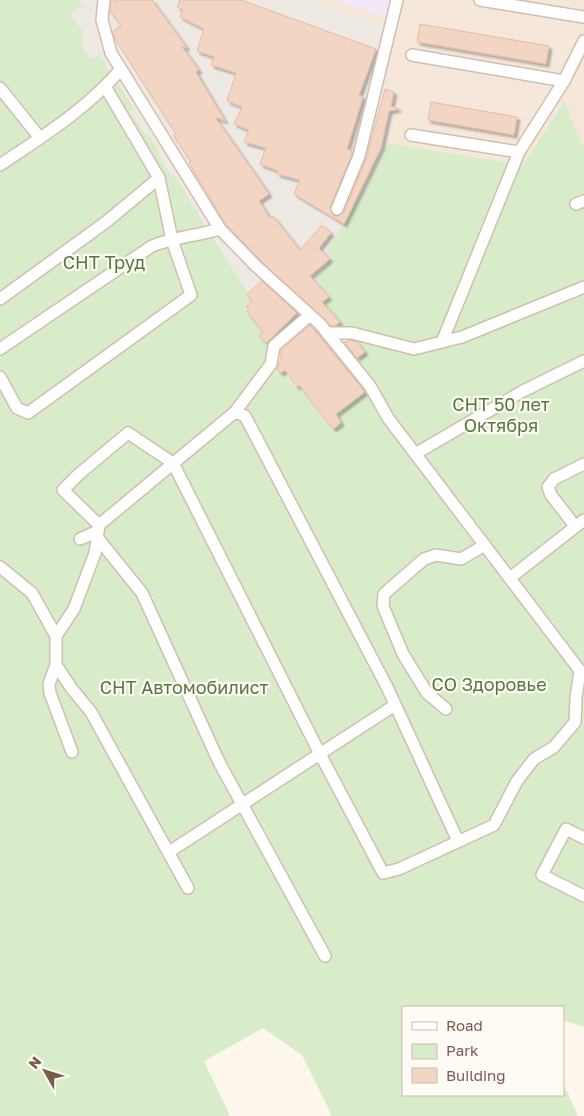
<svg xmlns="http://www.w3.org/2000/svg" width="584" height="1116" font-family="'Golos Text',sans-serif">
<defs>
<filter id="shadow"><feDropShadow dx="3" dy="3" stdDeviation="1" flood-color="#0004"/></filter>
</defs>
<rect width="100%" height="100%" fill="#fdf6ec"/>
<!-- residential -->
<path fill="#f5e8da" d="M311,0H584V147L568,115L523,165L388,143L398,91L382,87L396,30Z"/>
<!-- industrial -->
<path fill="#efe9e4" d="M78,0H311L396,30L382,86L398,91L388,143L364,191L326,252L333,258L332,297L324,304L367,352L349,365L369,389L336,415L343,424L333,431L299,386L296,388L283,372L281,373L274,365L281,359L258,336V326L246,307L251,300L212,233L199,238L173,174L165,178L148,133L141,137L127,114L135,108L99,54L91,60L80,46L85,43L81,37L85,34L71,15L83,6Z"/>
<!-- education -->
<path fill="#f3e8fa" d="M335,0H390L386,18Z"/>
<!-- green -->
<path fill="#d8ecc9" d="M0,0H78L83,6L71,15L85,34L81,37L85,42L81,46L91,59L99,54L135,109L130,112L145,134L148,133L160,153L158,155L171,175L174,174L209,233H211L252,300L246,307L248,310L247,312L260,325L258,326L262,331L258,336L281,359L274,366L281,373L283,372L296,388L299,386L333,431L342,424L336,414L368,389L349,365L366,352L324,304L331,297L315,278L332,258L326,252L364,191L388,143L523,165L564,102L569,108V115L584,147V1027L563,1020V1007H403V1095H563V1083L578,1116H332L302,1055L263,1028L204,1061L230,1116H0Z"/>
<!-- building -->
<g fill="#f3d5c3" stroke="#e6bba3" filter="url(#shadow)">
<path d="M117,0H152L187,48L182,47L199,70L196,72L225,121L215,117L269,194L259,201L270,218L273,216L300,250L322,225L331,233L319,248L330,259L310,276L329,297L322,302L340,322L335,326H331L261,261L225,223L189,163L191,162L173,135L176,134L115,39L113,31L121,26L110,11L111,2Z"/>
<path d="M180,0H241L376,49L359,95L363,97L347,149L352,151V154L330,207L334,216H338L344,212L366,159L385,89L394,92L391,106L399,109L389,111L381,148L344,224L294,194L300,180L277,174L278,171L260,164L266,148L244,142L249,130L234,124L242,107L227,101L236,73L211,65L214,57L197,51L204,29L180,17L183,10L177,7Z"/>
<path d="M420,24L549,46L546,64L417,42Z"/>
<path d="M431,102L517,117L514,135L428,120Z"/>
<path d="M262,281L297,313L266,343L259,336L263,332L247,312L249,310L246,307L252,301L247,294Z"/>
<path d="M310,325L365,392L336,414L341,423L333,429L299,385L297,387L285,370L281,373L277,369L281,359V350Z"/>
<path d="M351,340L357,342L365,352L357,358L344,342Z"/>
</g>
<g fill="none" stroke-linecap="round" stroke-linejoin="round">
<!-- minor casing -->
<g stroke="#d1beb0" stroke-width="14">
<g id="minor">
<path d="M104,0L102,20L111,53L220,229L256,266L320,324L370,386L388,418L584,676"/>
<path d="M480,0L584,17"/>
<path d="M412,55L564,81"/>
<path d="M0,88L40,138"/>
<path d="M411,135L519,152L564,81L584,41"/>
<path d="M0,165C43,136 87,109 121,69"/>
<path d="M576,204L584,201"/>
<path d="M337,209L359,156L397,0"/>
<path d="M0,299L106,222L159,178"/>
<path d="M327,333H352L414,349L462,337L584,287"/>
<path d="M442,342L519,152"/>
<path d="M0,349L152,246C174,237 197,236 220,229"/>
<path d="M0,377L17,408L28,413L191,295L172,240L159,178L106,88"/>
<path d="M235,412L245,416L387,687L458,841"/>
<path d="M415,454L523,391L584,361"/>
<path d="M99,525L63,490L79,474L128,433L173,463L320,754L383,873L399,869L494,825L517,781L534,759L554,747L575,722L576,697L580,671"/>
<path d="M575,526L551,495L548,487L554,479L584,464"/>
<path d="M96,536L142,593L219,762L325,956"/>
<path d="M80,539L98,531"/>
<path d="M0,567L32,593L56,636V665L72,689L91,712L188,888"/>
<path d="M510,578L584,520"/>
<path d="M56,636L74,609L95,553L99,525L235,412L271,364L274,346L310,315"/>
<path d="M56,665L49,684L50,693L72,752"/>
<path d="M446,709L427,693L403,654L383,606L384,594L424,559L436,555L461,559L485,545"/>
<path d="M584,838L566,829L542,875L584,896"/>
<path d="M169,852L395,705"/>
</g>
</g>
<!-- minor -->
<use href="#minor" stroke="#fff" stroke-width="11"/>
</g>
<g text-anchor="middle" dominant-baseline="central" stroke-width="4.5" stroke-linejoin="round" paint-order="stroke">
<!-- park labels -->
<g font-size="18" fill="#537a41" stroke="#fffaf3">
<text x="104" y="262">СНТ Труд</text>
<text x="501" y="404">СНТ 50 лет<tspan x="501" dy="21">Октября</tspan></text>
<text x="489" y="684">СО Здоровье</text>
<text x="184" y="687">СНТ Автомобилист</text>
</g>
</g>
<!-- legend -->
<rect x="402" y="1006" width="162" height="90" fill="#fffaf3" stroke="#cabbb1"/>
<rect x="412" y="1022" width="25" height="8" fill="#ffffff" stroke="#cabbb1"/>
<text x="446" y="1031" font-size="15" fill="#7a5c4d">Road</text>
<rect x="412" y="1044" width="25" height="15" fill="#d8ecc9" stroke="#cabbb1"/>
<text x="446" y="1056" font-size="15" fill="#7a5c4d">Park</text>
<rect x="412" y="1068" width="25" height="15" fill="#f3d5c3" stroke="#cabbb1"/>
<text x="446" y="1081" font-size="15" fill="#7a5c4d">Building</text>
<!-- north arrow -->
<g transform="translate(45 1071) rotate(309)" stroke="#fffaf3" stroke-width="4" paint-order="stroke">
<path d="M0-4L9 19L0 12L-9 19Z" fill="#7a5c4d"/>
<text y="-8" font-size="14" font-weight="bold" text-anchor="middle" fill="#7a5c4d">N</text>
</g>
</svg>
